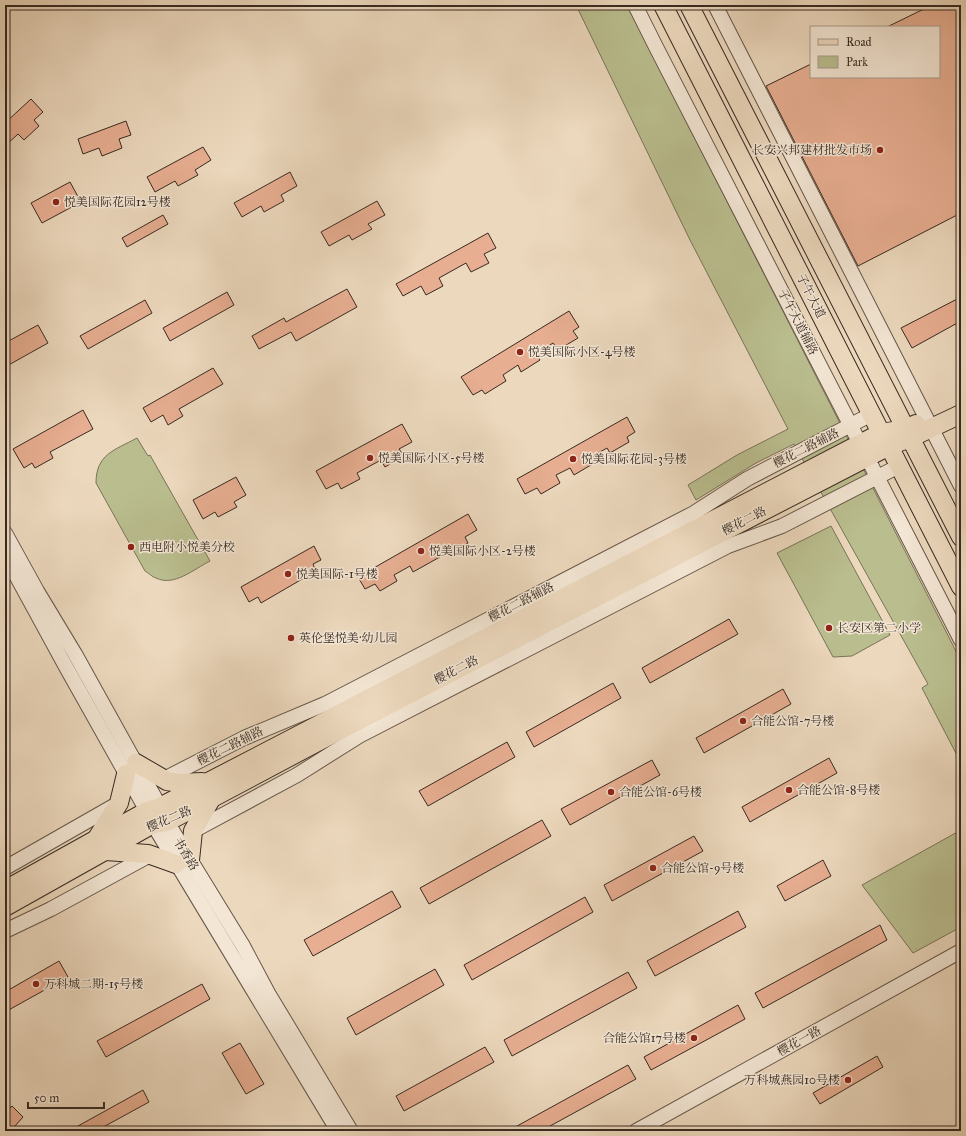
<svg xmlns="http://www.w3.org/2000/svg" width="966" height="1136" font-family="'IM FELL Great Primer','Noto Serif SC',serif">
<rect width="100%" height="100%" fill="#ecd8bd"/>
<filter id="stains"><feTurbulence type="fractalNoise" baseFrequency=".005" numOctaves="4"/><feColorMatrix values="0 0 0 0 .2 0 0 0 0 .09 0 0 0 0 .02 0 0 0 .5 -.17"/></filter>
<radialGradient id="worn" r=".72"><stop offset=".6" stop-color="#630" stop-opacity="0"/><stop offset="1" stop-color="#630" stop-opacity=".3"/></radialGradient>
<!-- green -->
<g fill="#babe8f" stroke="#797458">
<path d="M576,5H627L961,661V763L922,688L928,684L794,444L756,463L696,500L688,485L737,455L788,429L690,240Z"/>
<path d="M137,438L148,456L150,455L210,561C194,569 174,587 156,578C152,577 149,573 145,571L96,483C96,454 115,450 137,438Z"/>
<path d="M831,526L890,635L852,656L833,657L777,553Z"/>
<path d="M961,830V927L913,953L862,885Z"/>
</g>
<!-- building -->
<g fill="#e7ae91" stroke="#382a22">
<path d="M932,5H961V213L858,266L766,86L811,64V77H939V27H887Z"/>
<path d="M31,99L43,112L34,120L39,126L24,140L18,134L5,146V123Z"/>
<path d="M126,121L131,135L119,139L122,148L102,156L99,148L83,154L78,139Z"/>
<path d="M203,147L211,160L195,170L198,175L178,186L175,181L155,192L147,177Z"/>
<path d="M290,172L297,186L281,195L284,201L264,212L261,206L242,217L234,203Z"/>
<path d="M70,182L81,202L42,223L31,203Z"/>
<path d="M377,201L385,215L368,224L372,229L352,240L349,235L329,246L321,232Z"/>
<path d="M163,215L168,224L127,247L122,238Z"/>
<path d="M488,233L496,248L484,254L489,263L471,272L466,263L439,278L443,286L426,295L421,286L403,296L396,284Z"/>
<path d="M347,289L357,307L296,341L291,332L259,349L252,336L284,318L286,322Z"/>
<path d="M227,292L234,305L170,341L163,328Z"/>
<path d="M961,297V321L912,348L901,328Z"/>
<path d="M145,300L152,313L88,349L80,336Z"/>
<path d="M569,311L579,327L573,331L578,338L558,350L553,343L536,354L540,360L521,372L518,365L503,375L506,381L485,394L482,390L473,395L461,377Z"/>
<path d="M38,325L48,343L5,367V343Z"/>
<path d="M213,368L223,384L179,409L183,416L168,425L163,415L151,422L143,408Z"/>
<path d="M83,410L93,429L50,452L53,458L35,468L32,463L24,468L13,449Z"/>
<path d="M627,417L635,432L627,437L629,442L610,453L607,448L593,456L596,462L574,475L570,468L556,475L560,483L541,494L537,488L525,494L517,479Z"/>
<path d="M402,424L412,442L399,449L404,456L385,467L381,460L357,473L360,479L341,489L338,483L326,489L316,471Z"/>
<path d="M236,477L246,495L234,502L237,507L218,517L215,512L203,519L193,500Z"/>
<path d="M468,514L477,530L465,537L468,543L448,555L447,553L413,572L410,566L394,575L397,581L380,591L375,584L365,589L358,577Z"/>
<path d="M314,546L321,560L313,564L316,571L261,603L258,597L249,602L241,587Z"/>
<path d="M729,619L738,634L650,683L642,668Z"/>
<path d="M613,683L621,698L534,747L526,732Z"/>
<path d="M783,689L791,704L704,753L696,738Z"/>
<path d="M507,742L515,757L428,806L419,791Z"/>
<path d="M829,758L837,773L750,822L742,807Z"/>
<path d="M652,760L660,775L570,825L561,809Z"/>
<path d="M542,820L551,836L429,904L420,888Z"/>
<path d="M694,836L703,851L612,901L604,885Z"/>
<path d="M823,860L831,876L785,901L777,886Z"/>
<path d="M392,891L401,907L313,956L304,940Z"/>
<path d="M585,897L593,912L472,980L464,965Z"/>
<path d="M738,911L746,927L655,976L647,961Z"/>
<path d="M880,925L887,940L763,1008L755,993Z"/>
<path d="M59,961L68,977L5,1012V992Z"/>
<path d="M435,969L444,985L356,1035L347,1018Z"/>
<path d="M628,972L637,988L512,1056L504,1040Z"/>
<path d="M202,984L210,999L106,1057L97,1041Z"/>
<path d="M738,1005L745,1019L651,1070L644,1057Z"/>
<path d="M240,1043L264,1084L246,1094L222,1053Z"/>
<path d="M485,1047L494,1062L404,1111L396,1096Z"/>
<path d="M877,1056L883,1067L820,1104L813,1093Z"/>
<path d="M628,1065L636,1079L541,1131H508Z"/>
<path d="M143,1090L149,1102L96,1131H69Z"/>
<path d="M12,1106L23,1117L15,1126L20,1131H5V1113Z"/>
</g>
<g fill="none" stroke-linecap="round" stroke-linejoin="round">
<!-- minor casing -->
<g stroke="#655649" stroke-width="16">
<g id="minor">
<path d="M635,5L656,47L961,640"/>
<path d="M715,5L961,486"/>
<path d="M5,533L37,591L75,654L160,807L167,822L243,946L268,993L351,1131"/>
<path d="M5,555L66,667L147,811L153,824C214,927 277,1028 338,1131"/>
<path d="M164,779L244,738L325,704L694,513L747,479L872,414"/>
<path d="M193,831L297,775L359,736L728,546L782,526L899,466"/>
<path d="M5,868L119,803"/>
<path d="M5,931L51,909L150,855"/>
<path d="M636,1131L961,951"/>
</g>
</g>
<!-- major casing -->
<g stroke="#382a22" stroke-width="20">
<g id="major">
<path d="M663,5L881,433L889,446L961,587"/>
<path d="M689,5L961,537"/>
<path d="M136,763L167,781L179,783L202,782"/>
<path d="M97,838L119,803L126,774"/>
<path d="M106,851L148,854L176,864"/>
<path d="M190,860L193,831L211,799"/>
<path d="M5,890L147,811L160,807L881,433L906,429L916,424"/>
<path d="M5,907L153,824L167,822L342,729L889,446L910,438L961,414"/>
</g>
</g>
<!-- minor -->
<use href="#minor" stroke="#f3e6d4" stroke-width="14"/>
<!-- major -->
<use href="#major" stroke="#ecd8bd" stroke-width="18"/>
</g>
<!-- markers -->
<g fill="#8f2418" stroke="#f3e6d4" stroke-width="1.5">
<circle cx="880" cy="150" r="4"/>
<circle cx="56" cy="202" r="4"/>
<circle cx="520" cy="352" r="4"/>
<circle cx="370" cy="458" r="4"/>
<circle cx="573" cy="459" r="4"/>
<circle cx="131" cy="547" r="4"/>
<circle cx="421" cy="551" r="4"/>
<circle cx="288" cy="574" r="4"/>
<circle cx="829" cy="628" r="4"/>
<circle cx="291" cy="638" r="4"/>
<circle cx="743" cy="721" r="4"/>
<circle cx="789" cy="790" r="4"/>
<circle cx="611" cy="792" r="4"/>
<circle cx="653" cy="868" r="4"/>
<circle cx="36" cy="984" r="4"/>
<circle cx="694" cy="1038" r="4"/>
<circle cx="848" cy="1080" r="4"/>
</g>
<g text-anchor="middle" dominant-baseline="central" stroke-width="3" stroke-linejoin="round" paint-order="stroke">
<!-- poi labels -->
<g font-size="12" fill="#382a22" stroke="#f3e6d4" text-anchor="start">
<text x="872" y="150" text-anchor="end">长安兴邦建材批发市场</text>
<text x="64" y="202">悦美国际花园12号楼</text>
<text x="528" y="352">悦美国际小区-4号楼</text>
<text x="378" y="458">悦美国际小区-5号楼</text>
<text x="581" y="459">悦美国际花园-3号楼</text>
<text x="139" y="547">西电附小悦美分校</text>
<text x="429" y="551">悦美国际小区-2号楼</text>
<text x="296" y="574">悦美国际-1号楼</text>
<text x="837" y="628">长安区第二小学</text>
<text x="299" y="638">英伦堡悦美·幼儿园</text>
<text x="751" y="721">合能公馆-7号楼</text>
<text x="797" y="790">合能公馆-8号楼</text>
<text x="619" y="792">合能公馆-6号楼</text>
<text x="661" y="868">合能公馆-9号楼</text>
<text x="44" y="984">万科城二期-15号楼</text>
<text x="686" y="1038" text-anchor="end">合能公馆17号楼</text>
<text x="840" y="1080" text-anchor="end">万科城燕园10号楼</text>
</g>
<!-- street labels -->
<g font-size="12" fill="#382a22" stroke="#f3e6d4">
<text transform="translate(811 296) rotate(63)">子午大道</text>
<text transform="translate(798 322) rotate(63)">子午大道辅路</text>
<text transform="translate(806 448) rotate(-27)">樱花二路辅路</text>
<text transform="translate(744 521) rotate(-27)">樱花二路</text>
<text transform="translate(521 602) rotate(-27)">樱花二路辅路</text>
<text transform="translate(456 670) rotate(-27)">樱花二路</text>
<text transform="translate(230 746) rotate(-26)">樱花二路辅路</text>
<text transform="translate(169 819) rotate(-23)">樱花二路</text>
<text transform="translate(186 854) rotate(59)">书香路</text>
<text transform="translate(799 1041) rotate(-29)">樱花一路</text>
</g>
</g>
<!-- margin -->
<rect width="966" height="1136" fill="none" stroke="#ecd8bd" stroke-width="20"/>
<rect x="6" y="6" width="954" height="1124" fill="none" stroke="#382a22" stroke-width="2"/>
<rect x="10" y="10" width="946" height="1116" fill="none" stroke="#382a22"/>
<!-- legend -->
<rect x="810" y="26" width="130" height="52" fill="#f3e6d4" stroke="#a89b8d"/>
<rect x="818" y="39" width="20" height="6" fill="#ecd8bd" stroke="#a89b8d"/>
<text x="846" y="46" font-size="12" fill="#382a22">Road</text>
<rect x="818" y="56" width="20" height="12" fill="#babe8f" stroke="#a89b8d"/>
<text x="846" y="66" font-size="12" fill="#382a22">Park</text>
<!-- scale -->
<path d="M28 1102v6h76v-6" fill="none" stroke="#382a22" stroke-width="2"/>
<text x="34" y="1102" font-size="12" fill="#382a22" stroke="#f3e6d4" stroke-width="3" paint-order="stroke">50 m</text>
<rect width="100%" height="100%" filter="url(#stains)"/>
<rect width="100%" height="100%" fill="url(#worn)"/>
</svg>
